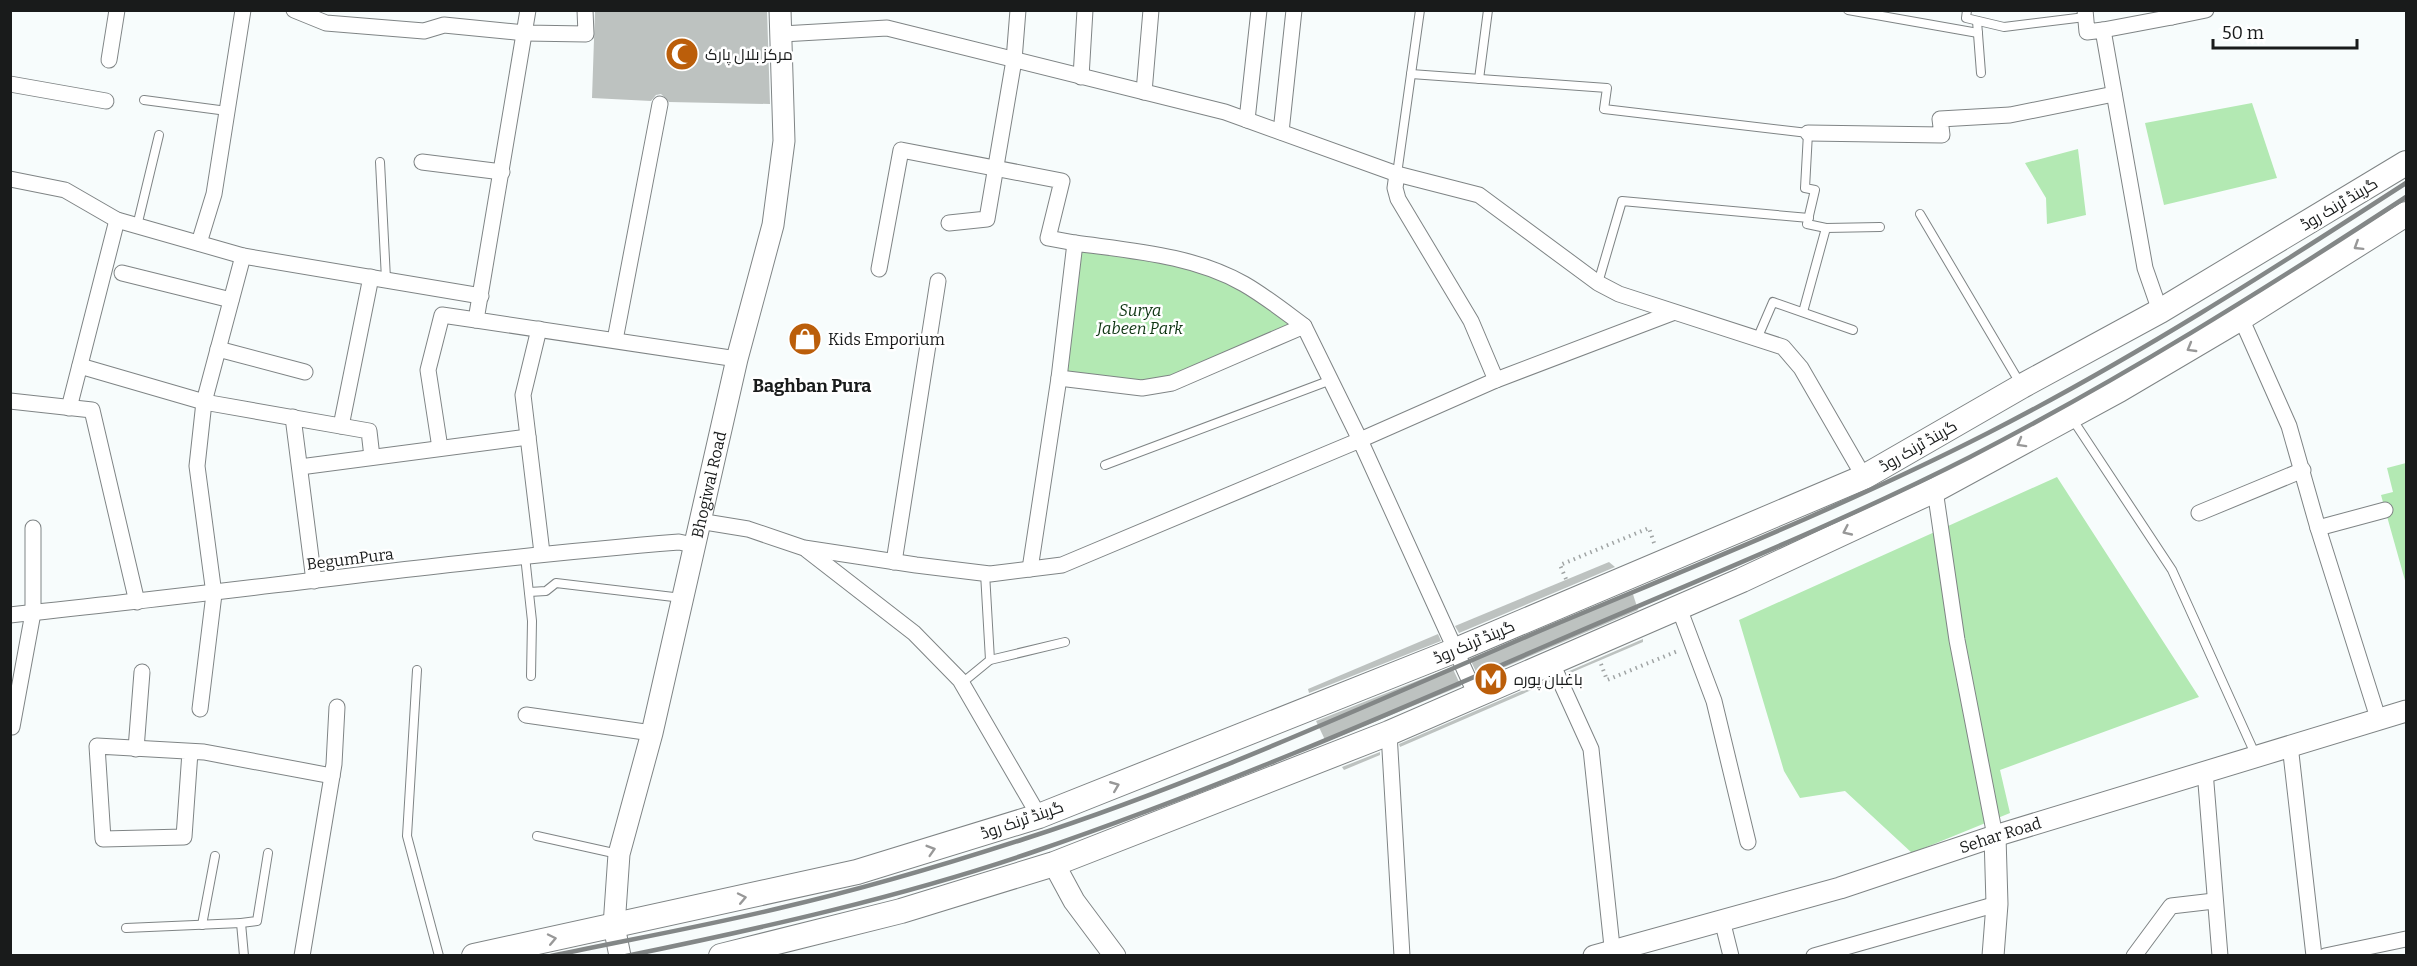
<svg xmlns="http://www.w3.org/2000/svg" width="2417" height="966" font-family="Bitter,Cairo,serif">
<rect width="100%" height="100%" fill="#f7fcfc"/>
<!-- green -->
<g fill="#b3e9b3">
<path d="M2252,103L2277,178L2164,205L2145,123Z"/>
<path d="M2078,149L2086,215L2047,224L2046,198L2025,163Z"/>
<path d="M1075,243L1212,271L1304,326L1172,383L1059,378Z"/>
<path d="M2406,463V584L2381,495L2393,492L2387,468Z"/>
<path d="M2057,477L2199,697L2000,770L2010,813L1912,853L1845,791L1800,798L1784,771L1739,620Z"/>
</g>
<!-- building -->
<g fill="#bdc2c0">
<path d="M595,10H767L770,104L669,102L661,94L656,95L651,101L592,98Z"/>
<path d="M1609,562L1615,567L1459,633L1455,626Z"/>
<path d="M1632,591L1638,610L1479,678L1470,659Z"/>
<path d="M1438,634L1441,641L1309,693L1308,689Z"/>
<path d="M1643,639V642L1568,674L1567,672Z"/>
<path d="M1452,667L1461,686L1326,742L1316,721Z"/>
<path d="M1549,679L1550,682L1400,747L1399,744Z"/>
<path d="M1380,752V755L1344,770L1342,767Z"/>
</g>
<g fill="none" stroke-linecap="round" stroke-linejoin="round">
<!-- lane casing -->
<g stroke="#7f8485" stroke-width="10">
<g id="lane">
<path d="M1848,10L1978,33"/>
<path d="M1967,10L1966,18L2004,27L2085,17"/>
<path d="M1977,21L1981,73"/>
<path d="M1411,74L1607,88L1604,109L1808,133L1805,188L1815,190L1807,224L1826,228"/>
<path d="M1479,79L1488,10"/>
<path d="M144,100L227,111"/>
<path d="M380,162L386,279"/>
<path d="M1397,174L1420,10"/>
<path d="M1920,214L2020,383"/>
<path d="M137,226L159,135"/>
<path d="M1598,283L1622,201L1809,218"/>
<path d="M1803,312L1826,228L1880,227"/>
<path d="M1757,339L1773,302L1853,330"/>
<path d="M2073,420L2172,570L2256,756"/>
<path d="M1105,465L1331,380"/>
<path d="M525,556L532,621L531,676"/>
<path d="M529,592L546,591L556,583L682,598"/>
<path d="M990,660L1065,642"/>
<path d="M417,670L407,836L439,956"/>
<path d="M962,683L990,660L985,573"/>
<path d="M537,836L618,854"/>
<path d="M241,923L257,921L268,853"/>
<path d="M202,925L215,856"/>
<path d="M126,928L241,923L244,956"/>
</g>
</g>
<!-- street casing -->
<g stroke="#7f8485" stroke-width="17">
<g id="street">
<path d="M294,10L326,23L424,31L444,25L525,33L586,34L585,10"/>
<path d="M528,10L476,320L737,359"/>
<path d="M2085,10L2087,32L2103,30L2145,268L2160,311"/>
<path d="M2172,17L2206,10"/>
<path d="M2103,30L2172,17L2171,10"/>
<path d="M782,34L887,28L1225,112L1397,174L1479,195L1598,283L1619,294L1783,347L1801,368L1864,477"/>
<path d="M109,60L117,10"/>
<path d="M1081,77L1085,10"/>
<path d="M10,84L106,101"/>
<path d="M1144,92L1151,10"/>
<path d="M1247,120L1259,10"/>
<path d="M1281,132L1294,10"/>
<path d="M1808,133L1942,135L1940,119L2010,115L2114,94"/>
<path d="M422,162L502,172"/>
<path d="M1397,174L1395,188L1398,199L1471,321L1496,380"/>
<path d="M10,179L65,190L117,220L243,256L481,296"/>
<path d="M949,223L987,219L1014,60L1018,10"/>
<path d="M199,243L214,194L243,10"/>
<path d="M879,269L901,150L1062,181L1048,238L1075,243"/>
<path d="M122,273L231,300"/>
<path d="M2241,318L2289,426L2318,528L2378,718"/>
<path d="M539,329L523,395L542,553"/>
<path d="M615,340L660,104"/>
<path d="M218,349L305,372"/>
<path d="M80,366L204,402L369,431L372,457"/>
<path d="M1059,378L1142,388L1172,383L1304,326L1360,440L1496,380L1672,313"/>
<path d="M10,401L92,410L137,602"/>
<path d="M69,408L117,220"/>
<path d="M293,417L314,581"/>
<path d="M341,426L371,277"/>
<path d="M440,448L428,370L442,315L476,320"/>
<path d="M300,467L528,437"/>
<path d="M1935,490L1957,640L1995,836"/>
<path d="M2199,513L2303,470"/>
<path d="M699,521L748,529L804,548L916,565L990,574L1062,565L1360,440L1476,695"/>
<path d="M2318,528L2385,510"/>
<path d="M807,550L914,633L960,680L1039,816"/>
<path d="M894,562L938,281"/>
<path d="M1030,569L1059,378L1075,243C1132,251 1193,255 1244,284C1265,296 1285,312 1304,326"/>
<path d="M1679,608L1714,701L1748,842"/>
<path d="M10,615C234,592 456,560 679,542L693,545"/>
<path d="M1551,661L1591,749L1613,956"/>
<path d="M200,709L214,594L197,466L204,402L243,256"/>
<path d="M526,715L652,733"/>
<path d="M12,727L33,613V528"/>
<path d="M1389,733L1402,956"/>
<path d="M2290,745L2314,956"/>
<path d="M136,749L142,672"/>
<path d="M190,752L184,837L103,839L97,746L204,752L332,776"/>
<path d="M2205,771L2220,956"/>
<path d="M1722,920L1731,956"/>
<path d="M302,956L334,764L337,707"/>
<path d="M1814,956L1997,904"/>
<path d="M2134,956L2171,906L2214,901"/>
<path d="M2325,956L2406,939"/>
</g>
</g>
<!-- secondary casing -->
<g stroke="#7f8485" stroke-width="23">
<g id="secondary">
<path d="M1054,864L1074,901L1115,956"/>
<path id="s1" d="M620,956L614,926L619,854L652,733L737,359L773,225L784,141L780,10"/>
<path id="s2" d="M1594,956L1840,888L1995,836L2406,711"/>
<path d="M1993,956L1997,904L1995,836"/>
</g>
</g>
<!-- primary casing -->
<g stroke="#7f8485" stroke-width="26">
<g id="primary">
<path d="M474,956L857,872L1039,816L1456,650L1864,477L2022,386L2160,311L2406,163"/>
<path d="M721,956L901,911L1054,864L1389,733L1742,580L1935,490L2119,390L2241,318L2406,214"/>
</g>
</g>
<!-- path -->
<g stroke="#a0a4a4" stroke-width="4" stroke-dasharray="1.5 4.5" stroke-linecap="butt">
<path d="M1566,579L1560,565L1649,528L1654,543"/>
<path d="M1601,664L1607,680L1680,650"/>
</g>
<!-- lane -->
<use href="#lane" stroke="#fff" stroke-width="8"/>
<!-- street -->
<use href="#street" stroke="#fff" stroke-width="15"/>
<!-- secondary -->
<use href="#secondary" stroke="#fff" stroke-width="21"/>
<!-- primary -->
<use href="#primary" stroke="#fff" stroke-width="24"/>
<!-- rail -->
<g stroke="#838787" stroke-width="4.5">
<path d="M551,956C627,940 705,926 780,908C863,889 944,865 1024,839C1201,782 1371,703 1542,630C1692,567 1843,507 1988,433C2133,359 2270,271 2406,183"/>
<path d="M626,956C763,928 901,897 1033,852C1209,792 1380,718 1550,644C1690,583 1834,526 1970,457C2121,379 2264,290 2406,197"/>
</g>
</g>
<!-- one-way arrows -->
<defs><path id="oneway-chevron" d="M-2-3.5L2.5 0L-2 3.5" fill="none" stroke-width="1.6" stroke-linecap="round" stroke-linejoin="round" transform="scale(1.5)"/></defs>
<g stroke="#989898">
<use href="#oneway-chevron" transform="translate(2358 246) rotate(148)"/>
<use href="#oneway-chevron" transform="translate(2191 348) rotate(150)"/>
<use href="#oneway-chevron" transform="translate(2021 443) rotate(151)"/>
<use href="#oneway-chevron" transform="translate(1847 531) rotate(155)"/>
<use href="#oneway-chevron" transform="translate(1115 786) rotate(-22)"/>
<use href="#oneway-chevron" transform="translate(931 850) rotate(-17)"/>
<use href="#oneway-chevron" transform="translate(742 898) rotate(-12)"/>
<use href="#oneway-chevron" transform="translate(552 939) rotate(-12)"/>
</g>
<!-- icons -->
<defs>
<g id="mosque-disc" transform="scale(1.725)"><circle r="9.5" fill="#bb5e0a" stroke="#fff"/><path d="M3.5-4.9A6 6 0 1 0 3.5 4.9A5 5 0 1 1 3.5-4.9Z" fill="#fff"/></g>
<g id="shop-disc" transform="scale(1.725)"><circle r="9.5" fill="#bb5e0a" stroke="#fff"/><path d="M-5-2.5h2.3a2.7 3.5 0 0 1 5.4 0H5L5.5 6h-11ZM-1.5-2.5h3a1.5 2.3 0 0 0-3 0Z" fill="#fff"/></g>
<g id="metro-disc" transform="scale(1.725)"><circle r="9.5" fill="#bb5e0a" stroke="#fff"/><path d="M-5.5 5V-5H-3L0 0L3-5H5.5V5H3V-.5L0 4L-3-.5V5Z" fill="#fff"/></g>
</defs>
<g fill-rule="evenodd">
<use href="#mosque-disc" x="682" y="54"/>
<use href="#shop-disc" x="805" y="339"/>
<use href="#metro-disc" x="1491" y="679"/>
</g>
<g text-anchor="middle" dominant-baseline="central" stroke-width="5" stroke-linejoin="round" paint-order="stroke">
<!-- poi labels -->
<g font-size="16" fill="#191b1b" stroke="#fff" text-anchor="start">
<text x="705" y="54">مرکز بلال پارک</text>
<text x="828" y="339">Kids Emporium</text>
<text x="1514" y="679">باغبان پورہ</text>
</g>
<!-- street labels -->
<g font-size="16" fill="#191b1b" stroke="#fff">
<text transform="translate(2339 204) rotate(-31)">گرینڈ ٹرنک روڈ</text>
<text transform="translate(1918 446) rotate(-30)">گرینڈ ٹرنک روڈ</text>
<text stroke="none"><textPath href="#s1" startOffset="483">Bhogiwal Road</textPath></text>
<text transform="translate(350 559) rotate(-7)">BegumPura</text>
<text transform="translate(1474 642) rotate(-23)">گرینڈ ٹرنک روڈ</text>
<text transform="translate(1022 820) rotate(-19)">گرینڈ ٹرنک روڈ</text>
<text stroke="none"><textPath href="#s2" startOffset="424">Sehar Road</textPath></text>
</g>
<!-- park labels -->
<g font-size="16" font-style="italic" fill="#0d3411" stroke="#fff">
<text x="1140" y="310">Surya<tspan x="1140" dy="18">Jabeen Park</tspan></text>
</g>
<!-- neighbourhood labels -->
<g font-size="18" font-weight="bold" fill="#191b1b" stroke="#fff">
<text x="812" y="386">Baghban Pura</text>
</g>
</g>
<!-- border -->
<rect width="2417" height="966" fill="none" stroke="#191b1b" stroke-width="24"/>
<!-- scale -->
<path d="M2213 39v9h144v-9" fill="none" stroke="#191b1b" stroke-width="3"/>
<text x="2222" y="39" font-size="18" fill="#191b1b" stroke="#ffffff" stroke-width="4.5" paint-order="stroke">50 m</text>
</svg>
